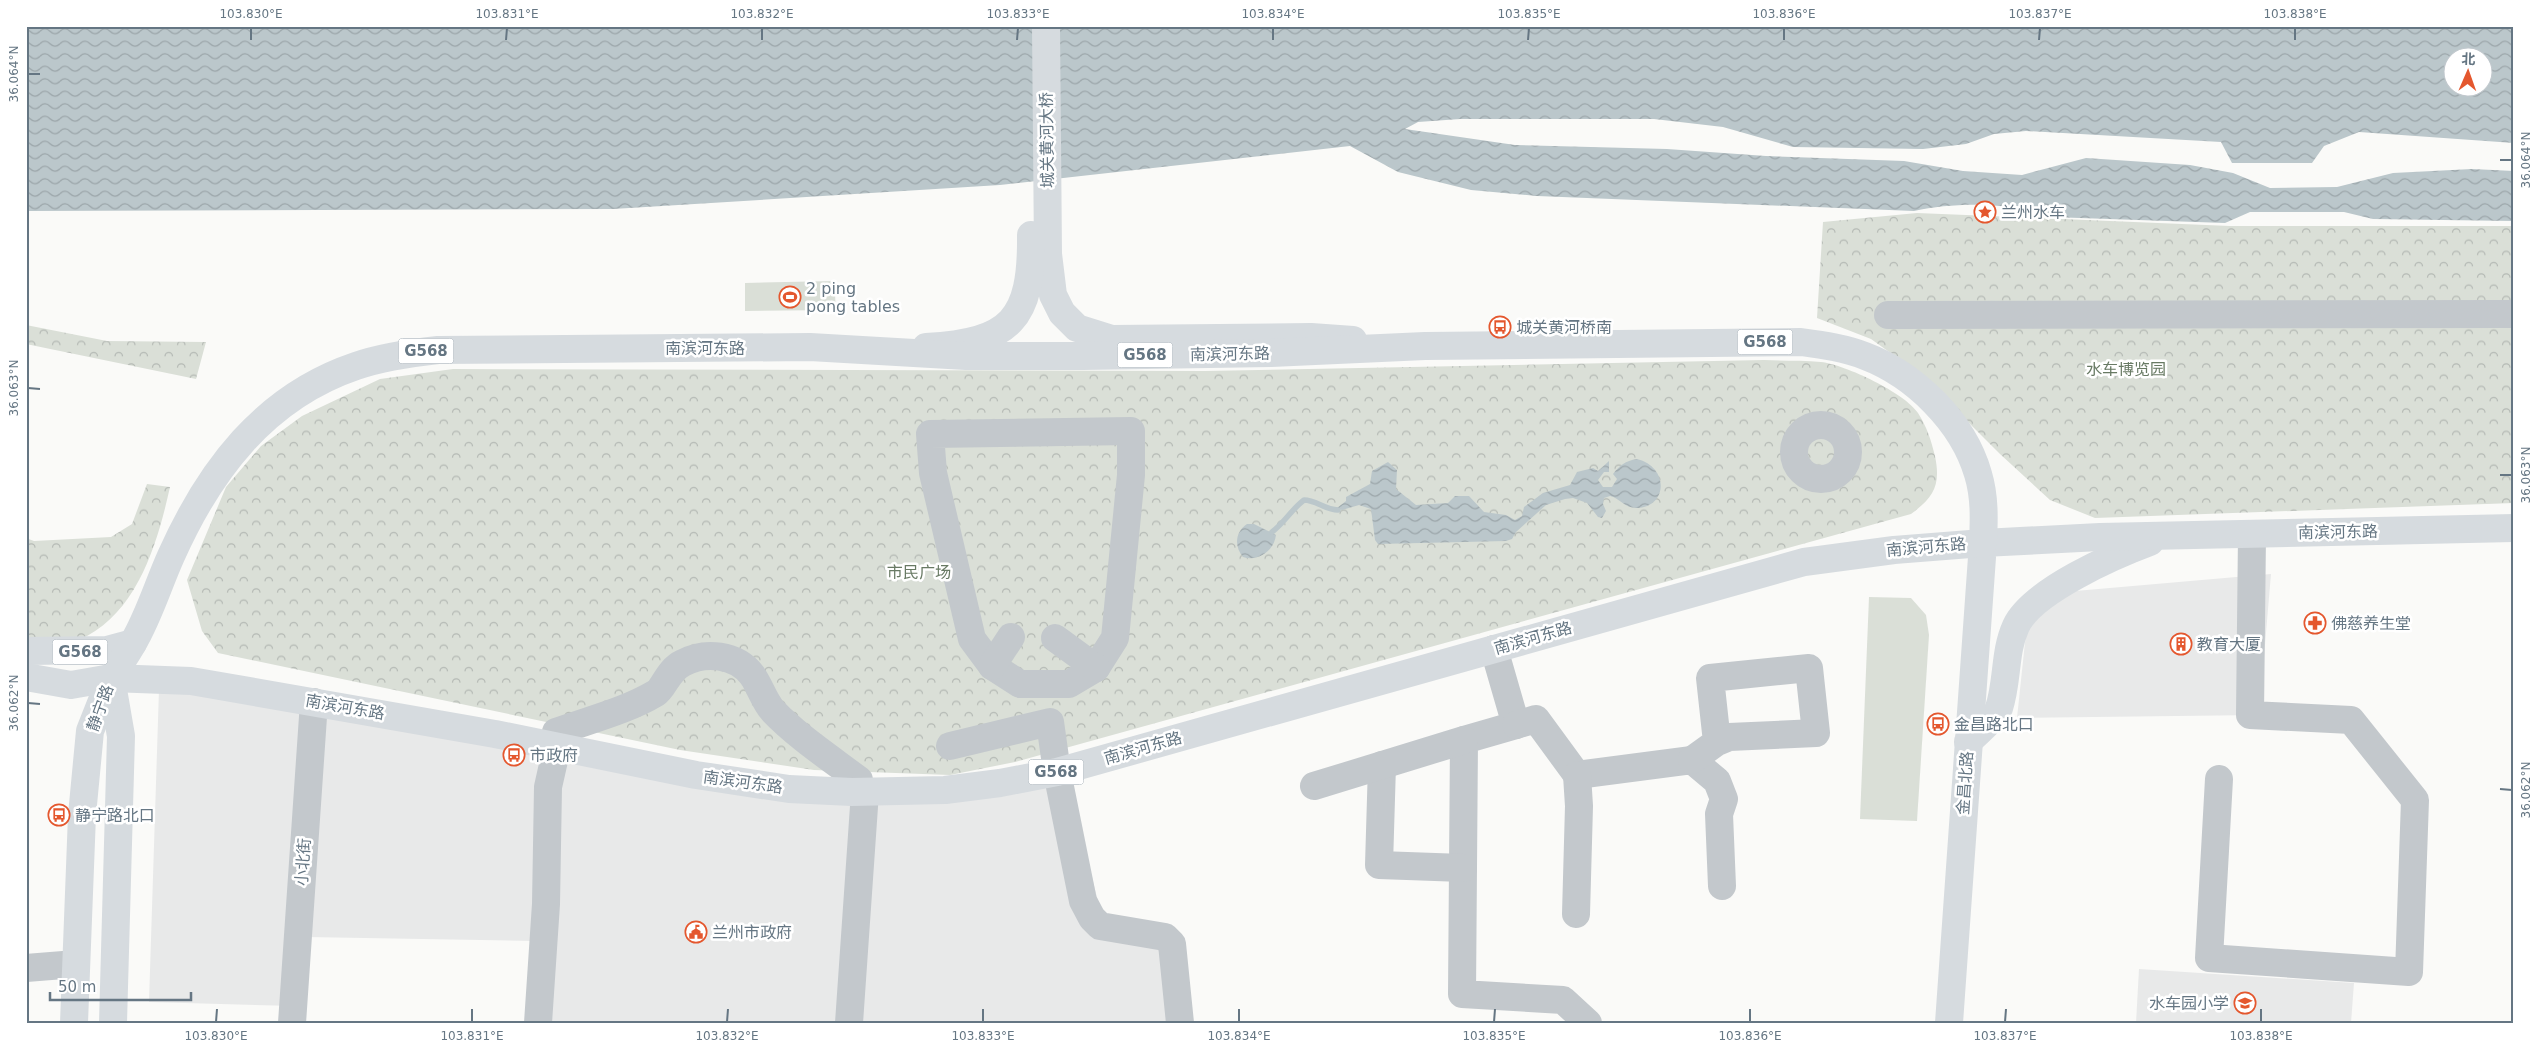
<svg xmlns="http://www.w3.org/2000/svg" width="2540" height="1049" font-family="'DejaVu Sans','Noto Sans SC',sans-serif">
<defs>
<pattern id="park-crowns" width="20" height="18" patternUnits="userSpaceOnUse" patternTransform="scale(1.25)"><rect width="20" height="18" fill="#dadfd7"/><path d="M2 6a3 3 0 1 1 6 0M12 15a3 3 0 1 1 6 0" fill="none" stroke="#b4b9b4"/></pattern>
<pattern id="water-waves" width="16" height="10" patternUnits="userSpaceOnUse" patternTransform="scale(1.25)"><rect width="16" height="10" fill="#bbc7cb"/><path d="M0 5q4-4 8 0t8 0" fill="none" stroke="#9ca6aa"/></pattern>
</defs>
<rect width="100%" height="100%" fill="#fafaf8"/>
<!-- built -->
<g fill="#e8e9e9">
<path d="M2271,574L2259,715L2017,718L2030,595Z"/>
<path d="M159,689L872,800L1067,778L1102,917L1179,941L1180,1023H528L534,941L306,937L295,1006L149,1002Z"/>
<path d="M2139,969L2354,983L2351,1023H2136Z"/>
</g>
<!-- grass -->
<g fill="#dadfd7">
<path d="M834,281L836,310L745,311V283Z"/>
<path d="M1869,597L1911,598L1926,615L1929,635L1917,821L1860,819Z"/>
</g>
<!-- park -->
<g fill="url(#park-crowns)">
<path d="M1917,213L2230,226H2514V503L2095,518L2050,500L2000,454L1920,374L1871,339L1817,318L1823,222Z"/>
<path d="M26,325L107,341L206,342L196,379L26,344Z"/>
<path d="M1764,360C1783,361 1803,360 1821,362C1846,365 1905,393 1918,413C1927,427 1931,440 1935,456C1941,485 1934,497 1911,514L1015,762L950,775L814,770L680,750L218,653L202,631L187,580L226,487L261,446L302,416L380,379L453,369L1205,371Z"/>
<path d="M147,484L170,487C158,541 139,608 87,636C78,641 39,641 26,642V538L34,541L111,537L132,524Z"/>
</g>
<!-- water -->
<g fill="url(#water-waves)" fill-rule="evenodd">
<path d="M26,26H2514V143L2359,132L2324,146L2312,163H2232L2221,142L2026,131L1994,134L1966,144L1923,149L1793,147L1723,127L1654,119H1460L1418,122L1405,129L1515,145L1667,149L1766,156L1904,161L1963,171L2022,175L2086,158L2190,165L2233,173L2270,188L2337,187L2393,173L2472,169L2514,171V221L2373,219L2344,212H2250L2225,223L2051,217C2009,202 1957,202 1914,211L1537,196L1471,190L1398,172L1350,146L1000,185L613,209L26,211ZM2452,58H2482V88H2452Z"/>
<path d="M1637,459C1669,467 1668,506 1638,508C1625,509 1620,498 1610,496L1604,498L1603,504L1606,511L1602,518L1598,517L1587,503L1573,498L1565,499L1546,505L1516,532L1512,539L1506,541L1378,544L1375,540L1371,509L1359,505L1342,510L1337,508L1346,501V497L1370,484L1372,471L1388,462L1397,470L1396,489L1416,505L1448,503L1455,496H1469L1484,512L1506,515L1515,520L1522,516L1524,507L1543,493L1570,485L1577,472L1593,468L1598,471L1609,461V472H1604L1598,480L1603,487H1612L1617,479L1613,474C1620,465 1625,461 1637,459Z"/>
<path d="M1247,524H1254L1276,535C1274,551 1258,562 1243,557C1234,546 1235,532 1247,524Z"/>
</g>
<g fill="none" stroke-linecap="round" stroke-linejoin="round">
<!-- stream -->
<path stroke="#bbc7cb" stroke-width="5.5" d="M1272,532C1285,522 1291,510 1304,500C1316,500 1325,510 1338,510"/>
<!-- minor -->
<g stroke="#c3c8cc" stroke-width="28">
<path d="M1888,315L2514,314"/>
<circle cx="1821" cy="452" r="27"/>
<path d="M1131,431V475L1115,638L1096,668L1069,684H1020L992,666L972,639L933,473L930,434Z"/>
<path d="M1055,638L1096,668"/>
<path d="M1494,649L1516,725L1464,740L1462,994L1563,1000L1588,1023"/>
<path d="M992,666L1011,637"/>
<path d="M1516,725L1536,719L1577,775L1692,760L1717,781L1724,799L1719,814L1722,886"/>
<path d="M556,732C589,720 626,711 656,693C664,688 668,670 683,663C705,651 736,654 752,675C760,686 764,701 773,711C798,737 830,758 859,780"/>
<path d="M950,746L1050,722L1057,772L1083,901L1092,918L1100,926L1165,937L1172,944L1180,1023"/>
<path d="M1692,760L1717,742L1729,737L1816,733L1809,668L1710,678L1717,742"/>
<path d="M1382,765L1379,865L1463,868"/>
<path d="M2219,779L2209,958L2409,972L2415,800L2351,720L2250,715L2252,534"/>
<path d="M1314,786L1464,740"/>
<path d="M1576,914L1579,806L1577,775"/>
<path d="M26,968L76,964"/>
<path d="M292,1023L314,702"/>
<path d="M538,1023L546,904L548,787L557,747"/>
<path d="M849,1023L865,792"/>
</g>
<!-- major -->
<g stroke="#d6dbdf" stroke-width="28">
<path d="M1046,26L1048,254L1053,295L1062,313L1077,328L1112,339L1311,337L1353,340"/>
<path d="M926,347C1011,342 1032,320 1031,235"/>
<path d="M111,678L121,736L113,1023"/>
<path d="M1968,742C1976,734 1996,717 1999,708C2008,681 2004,652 2016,626C2032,591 2115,555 2150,542"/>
<path d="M74,1023L82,815L90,731L111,678"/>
<path d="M1949,1023L1983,543L2100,537L2514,528"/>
</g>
<!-- highway -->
<g stroke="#d6dbdf" stroke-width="28">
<path d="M26,651L107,650L133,643"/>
<path d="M26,677L71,685L111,678L191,681L495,734L696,775L789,789L852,792L945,790L1000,783L1057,772L1804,562L1894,550L1983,543C1984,520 1985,497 1978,474C1963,422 1915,375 1865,356C1845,348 1823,345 1801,342L1425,346L1271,353L1083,356H966L810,347L438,350C410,353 382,357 356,366C264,397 209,471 171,556C158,585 149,616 133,643C126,655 118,667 111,678"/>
</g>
</g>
<!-- ticks -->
<path fill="none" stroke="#657683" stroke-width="2" d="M251,40V28M506,40L507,28M762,40V28M1017,40L1018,28M1273,40V28M1528,40L1529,28M1784,40V28M2039,40L2040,28M2295,40V28M28,74H40M2500,160H2512M28,388L40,389M2500,475H2512M28,703L40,704M2500,789L2512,790M216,1022L217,1009M472,1022V1009M727,1022L728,1009M983,1022V1009M1239,1022V1009M1494,1022L1495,1009M1750,1022V1009M2005,1022L2006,1009M2261,1022V1009"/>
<!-- icons -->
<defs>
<g id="sight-ring" transform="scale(1.125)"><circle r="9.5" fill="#fff" stroke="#e4572e" stroke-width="1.5"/><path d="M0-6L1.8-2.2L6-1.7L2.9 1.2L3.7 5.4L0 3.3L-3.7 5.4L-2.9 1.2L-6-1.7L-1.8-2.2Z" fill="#e4572e"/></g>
<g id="stadium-ring" transform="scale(1.125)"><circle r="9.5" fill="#fff" stroke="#e4572e" stroke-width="1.5"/><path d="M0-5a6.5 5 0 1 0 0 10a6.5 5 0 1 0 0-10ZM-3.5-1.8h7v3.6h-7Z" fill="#e4572e"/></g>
<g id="bus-ring" transform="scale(1.125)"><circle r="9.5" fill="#fff" stroke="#e4572e" stroke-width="1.5"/><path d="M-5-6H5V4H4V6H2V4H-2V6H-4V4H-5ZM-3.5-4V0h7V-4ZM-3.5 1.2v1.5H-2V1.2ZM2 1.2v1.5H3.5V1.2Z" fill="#e4572e"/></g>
<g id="pharmacy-ring" transform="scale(1.125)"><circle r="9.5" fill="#fff" stroke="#e4572e" stroke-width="1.5"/><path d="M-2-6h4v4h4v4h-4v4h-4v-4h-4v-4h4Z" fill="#e4572e"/></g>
<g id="building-ring" transform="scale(1.125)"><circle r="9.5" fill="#fff" stroke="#e4572e" stroke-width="1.5"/><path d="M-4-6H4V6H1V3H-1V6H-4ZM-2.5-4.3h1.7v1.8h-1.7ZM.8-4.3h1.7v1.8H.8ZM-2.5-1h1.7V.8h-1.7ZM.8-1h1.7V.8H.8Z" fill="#e4572e"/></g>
<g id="civic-ring" transform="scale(1.125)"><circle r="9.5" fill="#fff" stroke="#e4572e" stroke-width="1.5"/><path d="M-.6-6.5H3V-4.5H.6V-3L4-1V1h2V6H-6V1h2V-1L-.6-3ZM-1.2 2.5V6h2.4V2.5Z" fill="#e4572e"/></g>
<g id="school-ring" transform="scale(1.125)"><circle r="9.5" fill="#fff" stroke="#e4572e" stroke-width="1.5"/><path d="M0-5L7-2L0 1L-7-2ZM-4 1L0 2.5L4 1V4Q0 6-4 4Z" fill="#e4572e"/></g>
</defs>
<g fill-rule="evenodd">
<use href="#sight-ring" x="1985" y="212"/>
<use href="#stadium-ring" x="790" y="297"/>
<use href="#bus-ring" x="1500" y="327"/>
<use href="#pharmacy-ring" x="2315" y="623"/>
<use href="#building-ring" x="2181" y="644"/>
<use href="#bus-ring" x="1938" y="724"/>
<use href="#bus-ring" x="514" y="755"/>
<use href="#bus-ring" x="59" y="815"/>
<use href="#civic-ring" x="696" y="932"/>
<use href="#school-ring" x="2245" y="1003"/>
</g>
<g text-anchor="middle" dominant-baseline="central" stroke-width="5" stroke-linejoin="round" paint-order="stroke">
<!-- shield labels -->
<g fill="#fff" stroke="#939fa8" stroke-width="1">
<rect x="1737.5" y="329.5" width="55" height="25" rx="4"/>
<rect x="398.5" y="338.5" width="55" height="25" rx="4"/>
<rect x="1117.5" y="342.5" width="55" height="25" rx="4"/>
<rect x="52.5" y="639.5" width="55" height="25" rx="4"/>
<rect x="1028.5" y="759.5" width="55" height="25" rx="4"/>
</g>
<g font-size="15" font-weight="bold" fill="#657683">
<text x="1765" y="342">G568</text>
<text x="426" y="351">G568</text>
<text x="1145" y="355">G568</text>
<text x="80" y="652">G568</text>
<text x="1056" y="772">G568</text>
</g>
<!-- street labels -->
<g font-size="16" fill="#657683" stroke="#fff">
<text transform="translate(1047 140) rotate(-91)">城关黄河大桥</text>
<text x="705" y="348">南滨河东路</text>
<text transform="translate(1230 354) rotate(-1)">南滨河东路</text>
<text transform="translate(2338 532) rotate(-1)">南滨河东路</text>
<text transform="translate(1926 547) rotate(-5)">南滨河东路</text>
<text transform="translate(1533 638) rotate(-16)">南滨河东路</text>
<text transform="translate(345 707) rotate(10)">南滨河东路</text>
<text transform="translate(100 708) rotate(-70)">静宁路</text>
<text transform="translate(1143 748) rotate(-16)">南滨河东路</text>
<text transform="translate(743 782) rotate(8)">南滨河东路</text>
<text transform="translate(1965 783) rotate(-86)">金昌北路</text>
<text transform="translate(303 862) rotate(-86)">小北街</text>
</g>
<!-- poi labels -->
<g font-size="16" fill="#657683" stroke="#fff" text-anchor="start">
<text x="2001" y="212">兰州水车</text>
<text x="806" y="288">2 ping<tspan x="806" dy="18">pong tables</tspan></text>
<text x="1516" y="327">城关黄河桥南</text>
<text x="2331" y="623">佛慈养生堂</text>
<text x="2197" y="644">教育大厦</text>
<text x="1954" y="724">金昌路北口</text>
<text x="530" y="755">市政府</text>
<text x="75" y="815">静宁路北口</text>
<text x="712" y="932">兰州市政府</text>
<text x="2229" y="1003" text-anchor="end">水车园小学</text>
</g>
<!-- park labels -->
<g font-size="16" fill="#687a64" stroke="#fff">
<text x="2126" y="369">水车博览园</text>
<text x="919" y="572">市民广场</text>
</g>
</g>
<!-- border -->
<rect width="2540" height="1049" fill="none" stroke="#ffffff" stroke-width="55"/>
<!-- north arrow -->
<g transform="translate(2468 72) rotate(2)"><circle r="24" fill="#ffffff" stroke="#c1c8cd"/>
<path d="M0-4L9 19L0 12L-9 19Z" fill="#e4572e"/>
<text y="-8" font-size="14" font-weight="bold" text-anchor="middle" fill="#657683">北</text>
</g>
<!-- scale -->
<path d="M50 992v8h141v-8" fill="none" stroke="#657683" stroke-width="2.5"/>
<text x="58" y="992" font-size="15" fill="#657683" stroke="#ffffff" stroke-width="4" paint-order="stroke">50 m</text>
<rect x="28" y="28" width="2484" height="994" fill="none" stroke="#657683" stroke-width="2"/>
<g font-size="12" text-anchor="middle" fill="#657683">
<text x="251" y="18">103.830°E</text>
<text x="507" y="18">103.831°E</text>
<text x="762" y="18">103.832°E</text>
<text x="1018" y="18">103.833°E</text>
<text x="1273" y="18">103.834°E</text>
<text x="1529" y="18">103.835°E</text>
<text x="1784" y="18">103.836°E</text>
<text x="2040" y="18">103.837°E</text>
<text x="2295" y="18">103.838°E</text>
<text transform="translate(14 74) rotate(-90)" y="4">36.064°N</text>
<text transform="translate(2526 160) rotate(-90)" y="4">36.064°N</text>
<text transform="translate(14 388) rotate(-90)" y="4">36.063°N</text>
<text transform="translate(2526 475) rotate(-90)" y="4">36.063°N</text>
<text transform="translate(14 703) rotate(-90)" y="4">36.062°N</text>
<text transform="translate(2526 790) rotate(-90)" y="4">36.062°N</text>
<text x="216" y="1040">103.830°E</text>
<text x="472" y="1040">103.831°E</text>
<text x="727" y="1040">103.832°E</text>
<text x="983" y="1040">103.833°E</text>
<text x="1239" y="1040">103.834°E</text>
<text x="1494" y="1040">103.835°E</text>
<text x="1750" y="1040">103.836°E</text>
<text x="2005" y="1040">103.837°E</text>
<text x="2261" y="1040">103.838°E</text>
</g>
</svg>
